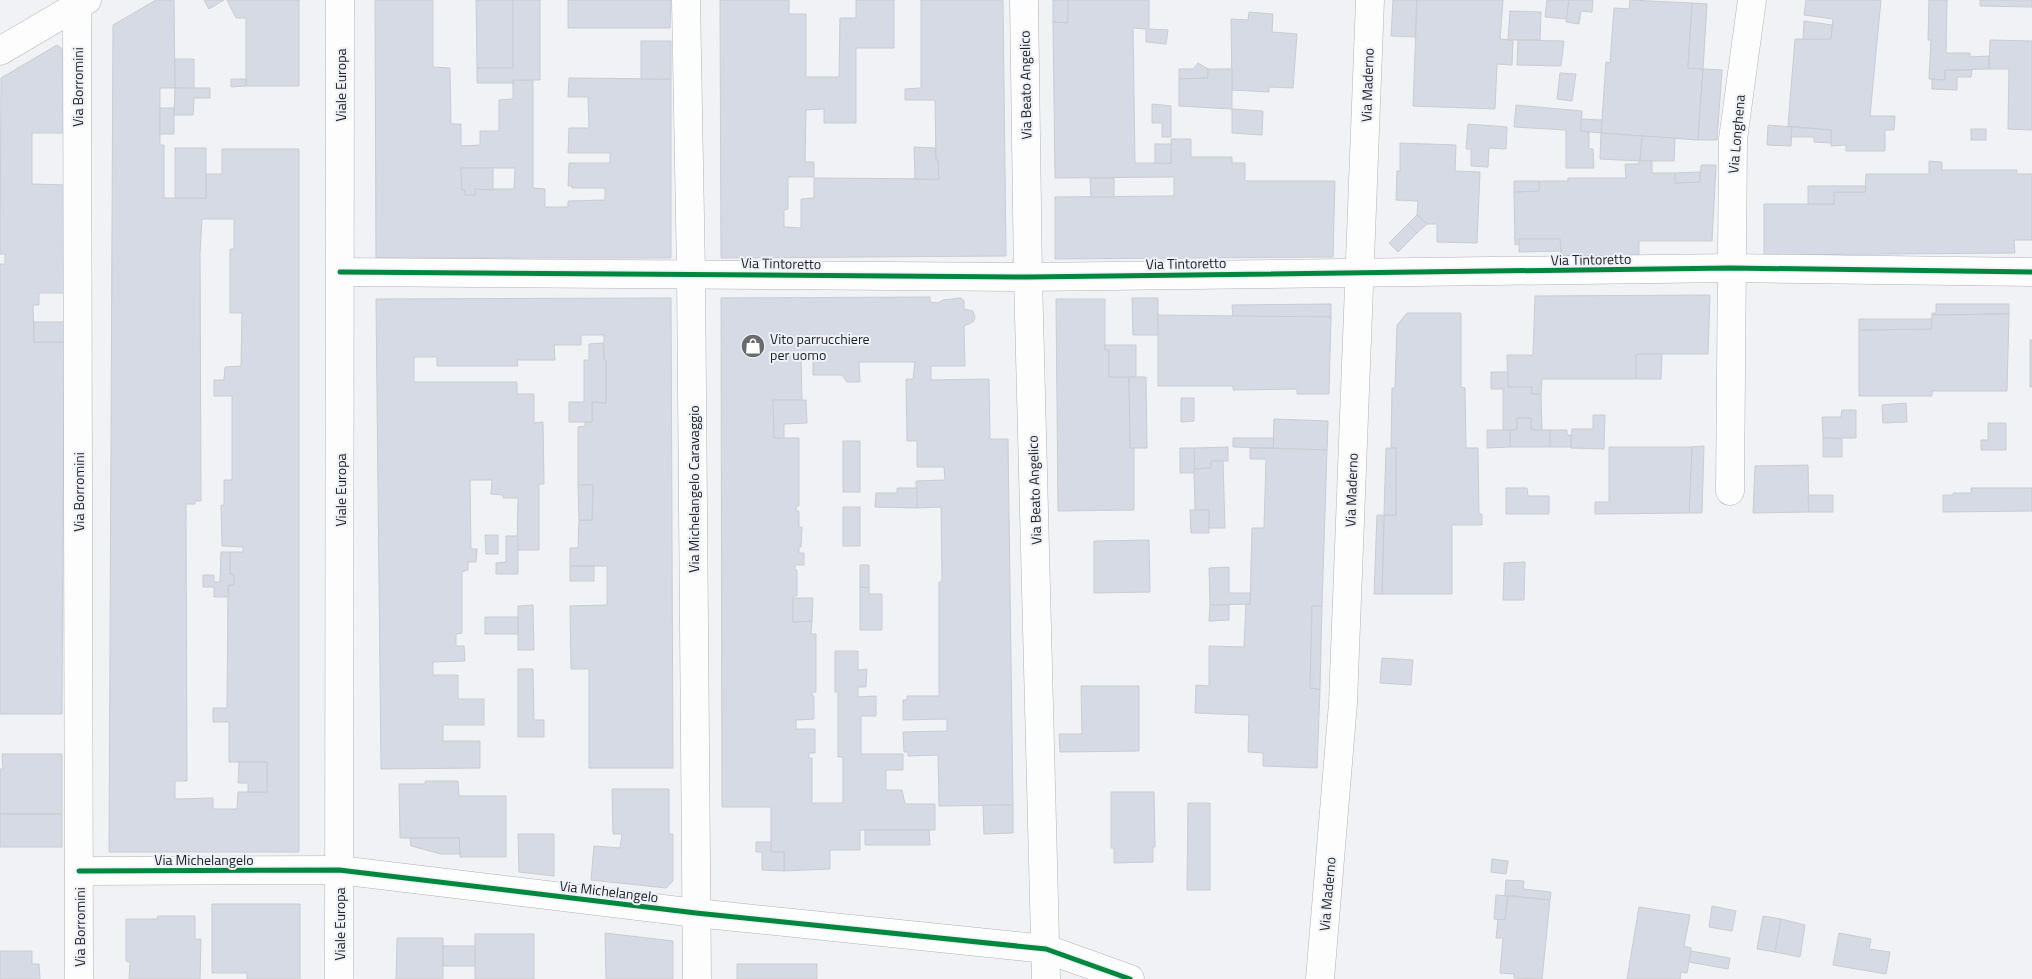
<svg xmlns="http://www.w3.org/2000/svg" width="2032" height="979" font-family="'Titillium Web',sans-serif">
<rect width="100%" height="100%" fill="#f0f2f6"/>
<!-- building -->
<g fill="#d6dae5" stroke="#cbcccf" fill-rule="evenodd">
<path d="M156,0H174L175,88H160V145H164V198H206V174H222V149H299V852H109L113,25ZM202,219H234V249H230V313H242L241,366L225,367L224,380H214V396H232V480H224V505H221L222,546L243,547V552H230V574L234,575V585H228L227,708H213V722H229V762H267V792H238L237,809H213V798L175,799V781H187L186,504H195V501H201L200,253Z"/>
<path d="M204,0H224L209,9Z"/>
<path d="M227,0H299V86H246V18H236Z"/>
<path d="M375,0H433V67L450,68L451,124H461V146L480,145V131H499V100L513,99V80H533V188L545,189V207H568V201L605,200V188H572V186H568L569,163H610V153H568L569,128H589L588,97H568L569,78L671,79V258H376ZM461,168H515L514,189H475V195H465V190H462Z"/>
<path d="M476,0H513V68H477Z"/>
<path d="M513,0H540V80H513V83H477V68H513Z"/>
<path d="M568,0H671L670,28H568Z"/>
<path d="M720,0H789V14H806V77H839L840,18H856V0H894V48H856V123H824V109L806,110L805,162H814V177H788V209L784,210V227L801,228V199L814,198V178L939,179L938,160H936L935,100H905V89L921,88V0H1003L1006,256L721,258Z"/>
<path d="M1053,0H1068V23L1053,22Z"/>
<path d="M1068,0H1149V29L1168,30L1166,44L1146,42V29L1133,28L1135,163H1171V139H1191V157H1232V163H1245V181H1335L1333,257L1055,259V197L1174,196V177L1055,178L1053,22L1068,23Z"/>
<path d="M1393,0H1417L1415,37L1391,36Z"/>
<path d="M1417,0H1503L1500,39L1513,40L1512,65L1497,64L1495,109L1413,106Z"/>
<path d="M1547,0H1569L1567,19L1545,17Z"/>
<path d="M1569,0H1593L1592,12L1581,11L1579,24L1566,22Z"/>
<path d="M1630,0L1692,3L1688,68L1703,69L1698,140L1601,133L1606,62L1610,63L1614,8L1629,9Z"/>
<path d="M1806,0H1881L1870,116H1895L1894,130H1885V151H1846V145L1831,146V130L1788,126L1795,39H1831L1833,19L1804,15Z"/>
<path d="M1929,0H1947L1946,53H1970V57L1989,56V69L1945,70V80L1929,79L1931,40H1928Z"/>
<path d="M1980,0H2032V7L1980,6Z"/>
<path d="M1692,3L1707,4L1703,69L1688,68Z"/>
<path d="M1510,11L1541,12L1540,40H1508Z"/>
<path d="M1249,12L1273,14L1272,32L1297,34L1293,88L1269,87V92L1232,90L1231,19L1248,20Z"/>
<path d="M1804,21L1832,25L1831,39H1803Z"/>
<path d="M1518,40L1564,41L1561,66L1517,65Z"/>
<path d="M1990,40L2032,41V130L2008,129L2009,69H1989Z"/>
<rect x="641" y="41" width="30" height="38"/>
<path d="M57,45L65,51L64,133H32V184L65,185L64,293H39V305H33L34,342H64L62,714H0V264H5V254H0L1,78Z"/>
<path d="M175,59H194V89L175,88Z"/>
<path d="M1198,63L1208,69V78L1179,79V69H1193Z"/>
<path d="M1208,69H1232V109L1179,106V79L1208,78Z"/>
<path d="M1703,69L1722,70L1717,140H1698Z"/>
<path d="M1945,70H1972L1971,77H1957V90L1932,89V79L1945,80Z"/>
<path d="M1560,73L1576,74L1572,101L1557,99Z"/>
<path d="M231,79H246V86L231,87Z"/>
<path d="M175,88H210V98H194L193,115H174Z"/>
<path d="M1152,104L1171,106V137H1162V123H1152Z"/>
<path d="M1516,105L1582,111L1581,131L1589,132V149H1593L1594,168H1566V130L1514,127Z"/>
<rect x="160" y="108" width="14" height="26"/>
<path d="M1232,109L1263,111L1262,135L1232,133Z"/>
<path d="M1581,119L1602,120L1601,133L1581,131Z"/>
<path d="M1468,124L1507,127L1506,149L1489,148L1488,167L1471,166V149H1466Z"/>
<path d="M1768,125L1792,127L1791,146L1767,145Z"/>
<path d="M1792,127L1831,130V143L1814,142V137H1791Z"/>
<rect x="1971" y="129" width="15" height="11"/>
<path d="M1601,133L1642,136L1640,161L1600,159Z"/>
<path d="M1642,136L1675,138L1674,161H1640Z"/>
<path d="M1400,143L1456,145L1455,171L1480,172L1477,243L1437,242V224H1427L1417,215L1418,201L1396,200L1397,171H1400Z"/>
<rect x="1155" y="144" width="16" height="19"/>
<path d="M914,147L935,148L936,160H938L939,179H915Z"/>
<rect x="175" y="148" width="31" height="50"/>
<path d="M1639,161H1652V173H1675V183L1700,182L1701,165H1716L1712,241H1639V256H1561L1560,239H1519V244L1515,245L1514,192L1539,191V181H1568V178H1626L1625,164H1639Z"/>
<path d="M1929,161L1942,162V170H2017V174H2032V240H2014L2015,253L1764,255V204H1834V192H1865L1866,174H1929Z"/>
<path d="M461,168H493V190L475,189V195H465V190H462Z"/>
<path d="M1700,172V182L1675,183V173Z"/>
<path d="M1090,178H1114V197H1091Z"/>
<path d="M1514,181H1539V191L1514,192Z"/>
<path d="M1808,186H1866L1865,192H1834V204H1808Z"/>
<path d="M1417,215L1427,224L1417,233L1408,224Z"/>
<path d="M1408,224L1417,233L1398,252L1389,243Z"/>
<path d="M1519,239H1560L1561,251L1519,252Z"/>
<path d="M1710,295L1708,354H1636V379H1542L1541,394H1531L1532,387H1508L1507,355H1533L1535,296Z"/>
<path d="M930,297V302L938,303L943,300L961,298L964,301V309L973,311L975,318L973,322L964,326L965,366H931V380L989,379L990,439H1008L1013,805L939,806L938,755L908,756V752H904L903,732L947,731V719L903,720V700H907V696H939V582H942L941,507L917,508L916,481L945,480L944,467H917V441H907L906,379H913L915,362H859L860,382H847L842,375H813V356H801L802,400H773L774,438H799V506H796V511H799V527H802L801,547H799V553H804V565H795V571L797,570V596H793V622L812,621L811,634H816V692H812V696H814V719L796,720V729H815V753H809V758H812V803H843V757H838V692H835V651H858V670L867,669L866,687H858V697L876,696V716H861V754H903V770H886V790H902L905,804H935V830H860V850H830V869L784,871V852H771V807H722L721,298Z"/>
<path d="M671,298L673,768H589V669H571L570,606L607,605V566H570V548H578L579,520H592L593,485H578V427L585,426V422H592V402L606,403V360H604V335H581V345H554L555,360H517L518,366H437V357H414V382H517V394H534V423L543,422L544,484H539V550H517L518,498H503V495L491,494L492,480H470L471,549H477L476,562H468V570L462,572V633L456,634V646H464L465,661L433,662V675H458V699H484V725H443V741H480V768L381,769L376,299Z"/>
<path d="M1132,298H1158V335H1133Z"/>
<path d="M1056,299H1105V350H1109V377H1129L1130,448H1134V510L1058,511Z"/>
<path d="M1331,304V317L1233,318L1232,305Z"/>
<path d="M1936,304H2009V314L1932,315V313H1936Z"/>
<path d="M1407,313H1461V387L1465,388L1466,448H1478L1479,514H1482V525H1452V594H1382L1384,515H1396V448H1391L1392,388H1395L1397,325Z"/>
<path d="M2009,314L2007,391H1932V396H1859V330L1931,329L1932,315Z"/>
<path d="M1158,315L1331,317L1329,394H1297V389L1233,390V386H1158Z"/>
<path d="M1859,319H1932L1931,329L1859,330Z"/>
<rect x="34" y="322" width="30" height="20"/>
<rect x="2030" y="340" width="2" height="47"/>
<path d="M603,343L604,360H606V403L592,402V422H569V402H584V360H589V344Z"/>
<path d="M1105,345H1136V377H1109V350H1105Z"/>
<path d="M1636,354H1662L1661,379H1636Z"/>
<path d="M1491,372H1508V387H1532L1531,394H1541L1542,430H1531V418H1517V430H1503V389H1491Z"/>
<path d="M1129,377H1146L1147,448H1130Z"/>
<path d="M1181,398H1194V421L1181,422Z"/>
<path d="M773,400H806L807,423L784,424V438H774Z"/>
<path d="M1906,403L1907,422L1883,423L1882,405Z"/>
<path d="M1842,410H1856V438H1823L1822,417H1841Z"/>
<path d="M1593,415H1605L1604,449L1571,448L1572,429H1593Z"/>
<path d="M1517,418H1531V430H1550V447H1510V430H1517Z"/>
<path d="M1274,419L1328,421L1327,450L1273,448Z"/>
<path d="M1988,423H2006V450H1981V440H1988Z"/>
<path d="M1487,430H1510V447L1487,448Z"/>
<path d="M1550,430H1567V435H1571V447H1550Z"/>
<path d="M1233,438H1274L1273,448L1233,447Z"/>
<path d="M1823,438L1842,439V457H1823Z"/>
<rect x="843" y="441" width="17" height="51"/>
<path d="M1704,446L1702,513H1689L1692,447Z"/>
<path d="M1228,447V461H1211V468L1194,469V448Z"/>
<path d="M1609,447H1692L1689,513L1595,514V502H1609Z"/>
<path d="M1180,448H1194L1195,473H1180Z"/>
<path d="M1250,448L1327,450L1322,606H1312L1310,688L1320,689L1317,768L1263,766V753L1248,752L1249,715L1195,713L1196,685L1209,686V646L1244,647L1246,604H1250L1252,528H1264L1266,459H1250Z"/>
<path d="M1386,448H1396V515H1384Z"/>
<path d="M1211,461H1223L1225,528H1209V510H1195L1194,469L1211,468Z"/>
<path d="M1808,465L1809,512L1753,513L1755,466Z"/>
<path d="M578,485H593L592,520H579Z"/>
<path d="M897,488H917V508L875,507L876,493H897Z"/>
<path d="M1506,488H1527L1528,496H1549V514H1506Z"/>
<path d="M1971,488H2032V511L1943,512V495H1953V493H1971Z"/>
<path d="M1808,495H1833V512H1809Z"/>
<rect x="843" y="507" width="17" height="39"/>
<path d="M1190,510H1209V533H1191Z"/>
<path d="M1377,515H1384L1382,594H1374Z"/>
<path d="M485,535H498V554H486Z"/>
<path d="M506,536H518V574H496V563L506,562Z"/>
<path d="M1149,540L1150,592L1094,593V541Z"/>
<path d="M221,552H230V574L234,575V585H228V597H214V587H203V575H214V582H220Z"/>
<path d="M1525,562L1524,600H1503L1504,563Z"/>
<path d="M860,565H869V588L860,587Z"/>
<rect x="570" y="566" width="24" height="15"/>
<path d="M1229,567V593H1250V604L1210,605L1209,568Z"/>
<path d="M860,587L869,588V594H882V630H860Z"/>
<path d="M793,598H813L812,621L793,622Z"/>
<path d="M533,605L534,650H518V606Z"/>
<path d="M1210,605H1229V620L1209,621Z"/>
<path d="M1312,606H1322L1320,689L1310,688Z"/>
<rect x="485" y="617" width="33" height="17"/>
<path d="M1382,658L1413,660L1411,685L1380,683Z"/>
<path d="M518,669H533L534,720H544V737H518Z"/>
<path d="M1081,686H1139V751L1060,752L1059,734H1082Z"/>
<path d="M2,754H62V814H0V769H3Z"/>
<path d="M239,762H267V792H248V783H238Z"/>
<path d="M425,781H458L459,796H506V857H460L459,838H400L399,784H425Z"/>
<path d="M612,789H669V834H673V881L666,888L591,880L594,846L620,848L622,834H613Z"/>
<path d="M1111,792H1154L1155,847H1153V862L1114,863V848H1111Z"/>
<path d="M1188,803H1210V890H1187Z"/>
<path d="M983,805H1013V833L984,834Z"/>
<rect x="0" y="814" width="62" height="33"/>
<path d="M865,830H929L930,845H865Z"/>
<path d="M518,834H554V876L519,872Z"/>
<path d="M410,838H459L460,854H441L411,846Z"/>
<path d="M756,842H771V852H784V871L762,870V852H756Z"/>
<path d="M1492,859L1508,861L1506,874L1491,872Z"/>
<path d="M1506,880L1524,881L1523,889L1551,892L1550,900L1505,895Z"/>
<path d="M1496,895L1508,896L1505,920L1494,919Z"/>
<path d="M1508,896L1550,900L1542,979L1514,978V974L1500,973L1503,938H1496L1498,919L1505,920Z"/>
<path d="M212,904H300V979H247V973H212Z"/>
<path d="M1712,906L1736,911L1732,931L1709,927Z"/>
<path d="M1639,907L1690,915L1684,946L1691,948V951L1687,973L1681,972L1680,979H1627Z"/>
<path d="M158,916H195V939H201L200,979H129L130,962L126,961V919H157Z"/>
<path d="M1763,916L1781,919L1775,952L1757,949Z"/>
<path d="M1781,919L1805,925L1800,957L1775,952Z"/>
<path d="M605,933L673,941V979H606Z"/>
<path d="M1839,933L1871,939L1869,949L1890,952L1886,974L1833,965Z"/>
<rect x="475" y="934" width="59" height="45"/>
<path d="M397,938H443V979H396Z"/>
<rect x="443" y="946" width="32" height="20"/>
<path d="M0,951H32V964H39L40,979H0Z"/>
<path d="M1691,951L1730,958L1728,969L1689,962Z"/>
<rect x="737" y="964" width="80" height="15"/>
</g>
<g fill="none" stroke-linecap="round" stroke-linejoin="round">
<!-- street casing -->
<g stroke="#b2b3b6" stroke-width="29">
<g id="street">
<path d="M686,0L691,273L697,979"/>
<path d="M1024,0L1028,277L1046,979"/>
<path d="M77,6L79,979"/>
<path d="M340,272L1028,277L1731,268L2032,272"/>
<path d="M1730,491L1733,139L1752,0"/>
<path d="M79,871L339,870L696,913L1046,949L1130,979"/>
<path d="M1320,979L1343,703L1370,0"/>
</g>
</g>
<!-- secondary casing -->
<g stroke="#b2b3b6" stroke-width="29">
<g id="secondary">
<path d="M0,51L87,0"/>
<path d="M339,979L340,0"/>
</g>
</g>
<!-- street -->
<use href="#street" stroke="#fdfdfe" stroke-width="28"/>
<!-- secondary -->
<use href="#secondary" stroke="#fdfdfe" stroke-width="28"/>
<!-- cycleway casing -->
<g stroke="#eef1f8" stroke-width="8">
<g id="cycleway">
<path d="M340,272L1028,277L1731,268L2032,272"/>
<path d="M79,871L339,870L696,913L1046,949L1130,979"/>
</g>
</g>
<!-- cycleway -->
<use href="#cycleway" stroke="#00873e" stroke-width="5"/>
</g>
<!-- icons -->
<defs>
<g id="shop-disc" transform="scale(1.25)"><circle r="9.5" fill="#686a6d" stroke="#eef1f8"/><path d="M-5-2.5h2.3a2.7 3.5 0 0 1 5.4 0H5L5.5 6h-11ZM-1.5-2.5h3a1.5 2.3 0 0 0-3 0Z" fill="#fff"/></g>
</defs>
<g fill-rule="evenodd">
<use href="#shop-disc" x="753" y="346"/>
</g>
<g text-anchor="middle" dominant-baseline="central" stroke-width="4" stroke-linejoin="round" paint-order="stroke">
<!-- street labels -->
<g font-size="14" fill="#1f2023" stroke="#eef1f8">
<text transform="translate(340 85) rotate(-90)">Viale Europa</text>
<text transform="translate(1025 85) rotate(-91)">Via Beato Angelico</text>
<text transform="translate(1367 85) rotate(-88)">Via Maderno</text>
<text transform="translate(77 87) rotate(-90)">Via Borromini</text>
<text transform="translate(1736 134) rotate(-85)">Via Longhena</text>
<text transform="translate(1591 259) rotate(-1)">Via Tintoretto</text>
<text transform="translate(781 263) rotate(1)">Via Tintoretto</text>
<text transform="translate(1186 263) rotate(-1)">Via Tintoretto</text>
<text transform="translate(693 489) rotate(-90)">Via Michelangelo Caravaggio</text>
<text transform="translate(340 490) rotate(-90)">Viale Europa</text>
<text transform="translate(1034 490) rotate(-92)">Via Beato Angelico</text>
<text transform="translate(1351 490) rotate(-88)">Via Maderno</text>
<text transform="translate(78 492) rotate(-90)">Via Borromini</text>
<text x="204" y="859">Via Michelangelo</text>
<text transform="translate(609 891) rotate(7)">Via Michelangelo</text>
<text transform="translate(1327 894) rotate(-85)">Via Maderno</text>
<text transform="translate(339 924) rotate(-90)">Viale Europa</text>
<text transform="translate(79 927) rotate(-90)">Via Borromini</text>
</g>
<!-- poi labels -->
<g font-size="14" fill="#1f2023" stroke="#eef1f8" text-anchor="start">
<text x="770" y="338">Vito parrucchiere<tspan x="770" dy="16">per uomo</tspan></text>
</g>
</g>
</svg>
